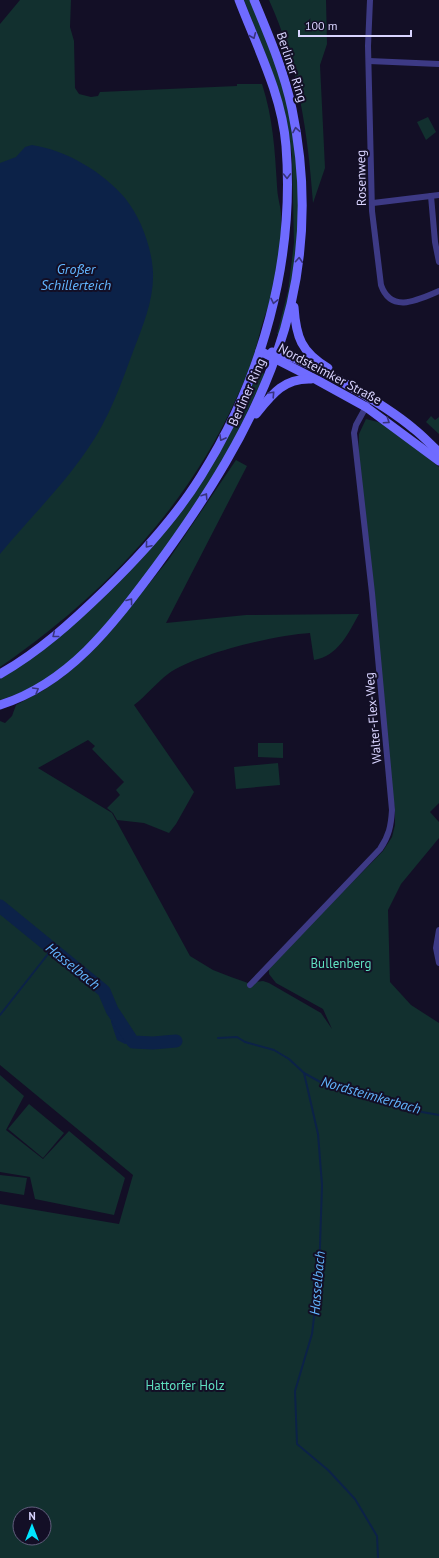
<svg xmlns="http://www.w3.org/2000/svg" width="439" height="1558" font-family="'PT Sans',sans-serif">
<rect width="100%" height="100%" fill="#130f26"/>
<!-- green -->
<g fill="#12302f" fill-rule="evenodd">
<path d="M20,0H71L70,27L74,41L75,88L79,94L91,97L98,96L100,92L237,86V84H262C273,118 275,151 277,186C277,195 280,204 281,213C282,228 280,246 279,261C276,285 268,306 261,328C258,340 255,353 251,364C247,376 241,388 236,399C186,510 99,599 0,667V24Z"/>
<path d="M244,0H250C264,35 279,69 288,106C302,165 301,231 290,291C287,305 282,320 279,335L277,334L288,291L294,243L292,155L288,131L278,90L264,50Z"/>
<path d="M269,0H326L327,44L320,65L325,168L313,203C308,134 298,63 269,0Z"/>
<path d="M428,117L436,132L426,140L417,122Z"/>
<path d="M258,371L265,374C252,401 240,429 225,456C198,502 168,546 135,588C108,623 79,658 42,682C29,691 14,695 0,700V679L10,673L141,560L231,431Z"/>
<path d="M431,416L435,420L439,417V434L426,422Z"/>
<path d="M366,419L386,424L439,467V803L430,812L439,822V838L401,884L388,910L390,982L411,1005L439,1023V1558H0V1204L119,1224L133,1175L0,1065V721L5,723L12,716L16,705L44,690L64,676L85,658L114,627L169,559L236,460L247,466L166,623L246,615L359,614C348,634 338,656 314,660L310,633C275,635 196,654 168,674C156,683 146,696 134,705L194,792L176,824L169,833L144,823L117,820L113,813L107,808L120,795L116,790L124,782L92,749L95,746L88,740L38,768L112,813L190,956L213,970L231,977L248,983L263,981L269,983L321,1013L332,1029L323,1009L276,983L269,974V967L383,851L392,837L395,825V810L385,743L358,464L359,434ZM20,1514H44V1538H20Z"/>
<path d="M258,743H283V758L258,757Z"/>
<path d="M278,763L280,785L236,789L234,767Z"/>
<path d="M0,1075L24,1096L6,1130L43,1159L69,1131L125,1178L114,1215L35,1199L30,1177L0,1172Z"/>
<path d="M29,1104L64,1133L43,1158L8,1129Z"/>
<path d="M0,1175L27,1178L24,1195L0,1191Z"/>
</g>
<!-- water -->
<g fill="#0c2248">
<path d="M32,145C66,150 103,172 125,198C141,218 152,248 153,273C154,299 143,326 134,349C121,384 109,419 87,450C61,488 29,519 0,554V163L16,157L25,147Z"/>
<path d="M112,1010L123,1015L133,1042L125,1044L117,1040L111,1022Z"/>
</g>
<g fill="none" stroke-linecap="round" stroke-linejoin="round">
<!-- stream -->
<g stroke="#0c2248" stroke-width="2">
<path d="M0,1015L52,949"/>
<path d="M218,1038L237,1037L245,1042L274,1050L289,1059L304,1073L324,1084L400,1103L422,1112L439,1115"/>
<path d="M304,1073L318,1134L322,1185L319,1276L312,1334L295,1391L297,1444L328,1470L355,1499L377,1536L378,1558"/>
</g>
<!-- river -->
<path stroke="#0c2248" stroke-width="13" d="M0,906L104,991L112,1010L133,1042L153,1043L176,1041"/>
<!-- street -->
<g stroke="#3d3a85" stroke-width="6">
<path d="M370,0L368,46L372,211L381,285C391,314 418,300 439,291"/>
<path d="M369,61L439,64"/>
<path d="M431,196L435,242L439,262"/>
<path d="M373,203L439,195"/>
<path d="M439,930L436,948L439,963"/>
<path d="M250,985L380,849C389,836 391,826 392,810L372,593L354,433L356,425L367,405"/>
</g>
<!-- secondary -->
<g stroke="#6f6bff" stroke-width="9">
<path d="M294,307C296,337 301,352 328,368"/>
<path d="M260,351L317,380L366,407L439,461"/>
<path d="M272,352C305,356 388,407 414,429C423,436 431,445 439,452"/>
<path d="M256,414C272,394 284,378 311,379"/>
<path d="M0,674C39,652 73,621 105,590C140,556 175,518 201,476C262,379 295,261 286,146C282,95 257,47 239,0"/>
<path d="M0,705C70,683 113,624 155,568C259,427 330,290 292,109C284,71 269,36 254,0"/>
</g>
</g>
<!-- one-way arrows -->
<defs><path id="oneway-chevron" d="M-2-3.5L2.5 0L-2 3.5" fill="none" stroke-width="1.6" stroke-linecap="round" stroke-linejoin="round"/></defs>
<g stroke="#38347d">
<use href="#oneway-chevron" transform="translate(253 36) rotate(67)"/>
<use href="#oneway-chevron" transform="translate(296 130) rotate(-100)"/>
<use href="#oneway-chevron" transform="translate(287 176) rotate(89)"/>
<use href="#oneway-chevron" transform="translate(299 260) rotate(-86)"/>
<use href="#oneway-chevron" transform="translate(274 301) rotate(102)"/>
<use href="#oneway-chevron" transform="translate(272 394) rotate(-47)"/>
<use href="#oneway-chevron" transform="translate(387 421) rotate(34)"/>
<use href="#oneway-chevron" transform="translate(222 438) rotate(119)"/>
<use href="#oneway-chevron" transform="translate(205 496) rotate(-57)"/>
<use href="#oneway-chevron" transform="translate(148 545) rotate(130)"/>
<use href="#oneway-chevron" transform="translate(130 601) rotate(-53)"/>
<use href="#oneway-chevron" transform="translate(55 635) rotate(141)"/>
<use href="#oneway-chevron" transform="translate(36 690) rotate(-30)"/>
</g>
<g text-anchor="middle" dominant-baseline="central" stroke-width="4" stroke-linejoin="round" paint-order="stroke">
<!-- street labels -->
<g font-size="13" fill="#d9d4ff" stroke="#130f26">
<text transform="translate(292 67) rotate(72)">Berliner Ring</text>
<text transform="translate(361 178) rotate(-91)">Rosenweg</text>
<text transform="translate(330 374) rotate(28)">Nordsteimker Straße</text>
<text transform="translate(247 392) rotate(-66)">Berliner Ring</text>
<text transform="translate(373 718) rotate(-95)">Walter-Flex-Weg</text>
</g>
<!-- park labels -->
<g font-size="13" fill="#5fe0c0" stroke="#130f26">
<text x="341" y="963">Bullenberg</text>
<text x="185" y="1385">Hattorfer Holz</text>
</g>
<!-- water labels -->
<g font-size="14" font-style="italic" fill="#62b6ff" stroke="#130f26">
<text x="76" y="269">Großer<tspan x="76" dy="16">Schillerteich</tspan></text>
<text transform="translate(73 966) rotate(39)">Hasselbach</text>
<text transform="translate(371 1095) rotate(16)">Nordsteimkerbach</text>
<text transform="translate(317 1283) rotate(-85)">Hasselbach</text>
</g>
</g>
<!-- north arrow -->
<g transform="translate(32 1526)"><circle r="19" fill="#130f26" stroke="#625e7d"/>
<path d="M0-3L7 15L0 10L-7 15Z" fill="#00e5ff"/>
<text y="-6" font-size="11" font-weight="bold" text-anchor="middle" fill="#d9d4ff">N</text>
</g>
<!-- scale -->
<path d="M299 30v6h112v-6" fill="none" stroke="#d9d4ff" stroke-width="2"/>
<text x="305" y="30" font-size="12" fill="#d9d4ff" stroke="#130f26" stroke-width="3" paint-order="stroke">100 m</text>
</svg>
